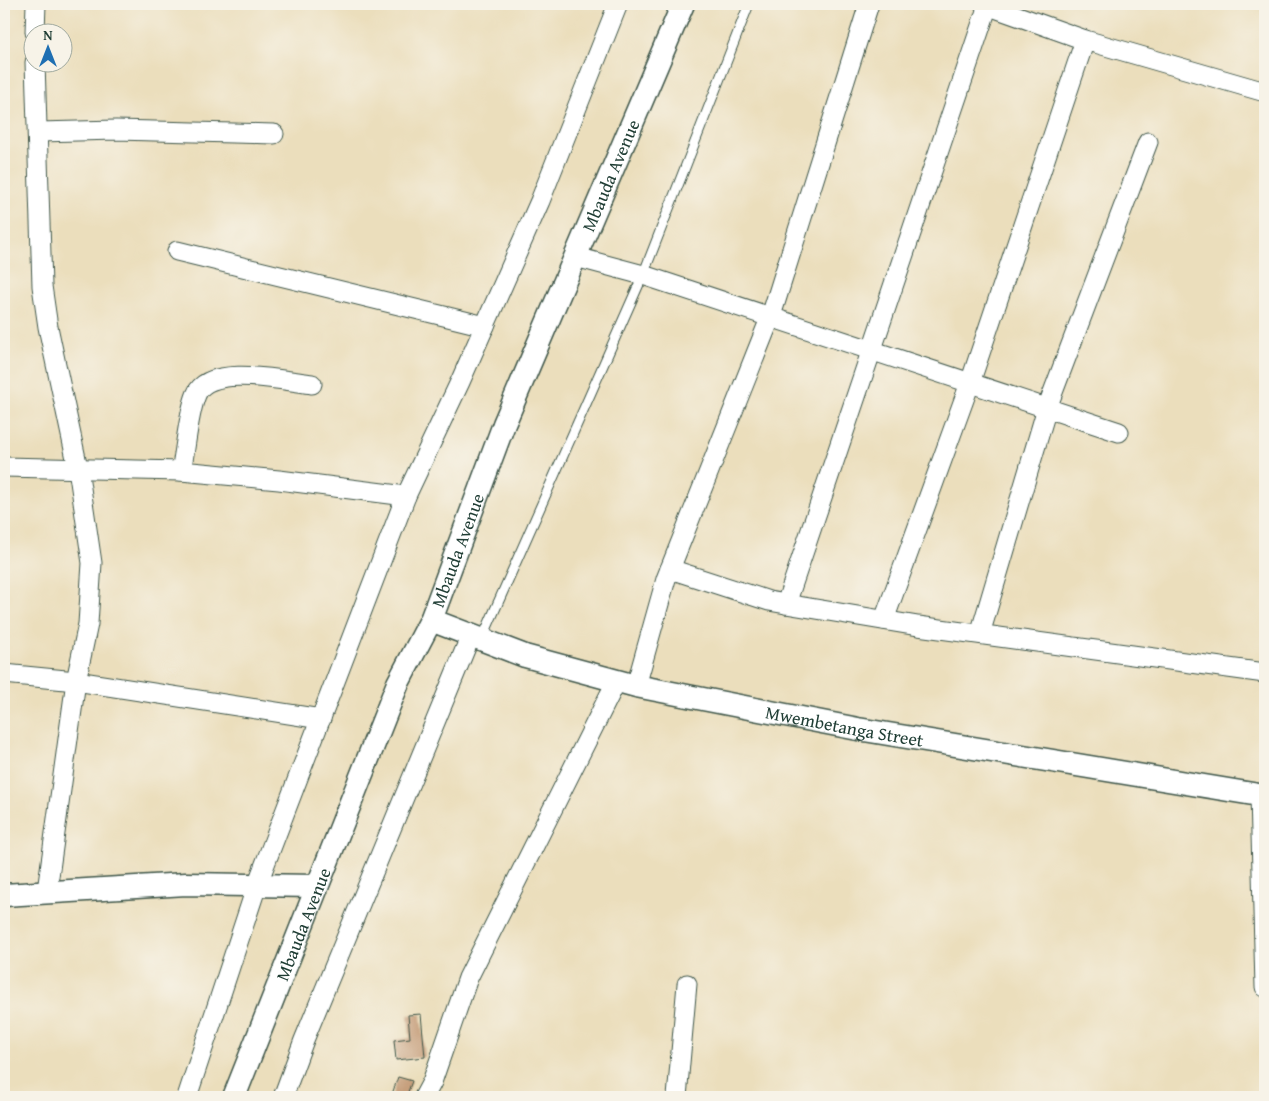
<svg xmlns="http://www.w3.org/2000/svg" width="1269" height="1101" font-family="'Gentium Book Plus',serif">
<rect width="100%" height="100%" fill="#f7f3e8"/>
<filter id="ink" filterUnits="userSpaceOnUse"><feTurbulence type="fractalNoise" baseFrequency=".02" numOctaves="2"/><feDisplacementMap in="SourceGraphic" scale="10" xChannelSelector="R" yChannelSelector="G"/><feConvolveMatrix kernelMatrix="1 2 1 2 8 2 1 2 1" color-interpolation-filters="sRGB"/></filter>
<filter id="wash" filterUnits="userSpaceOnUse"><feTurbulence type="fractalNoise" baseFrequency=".0096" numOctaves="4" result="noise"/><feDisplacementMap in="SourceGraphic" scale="20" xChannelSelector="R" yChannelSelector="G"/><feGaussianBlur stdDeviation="1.12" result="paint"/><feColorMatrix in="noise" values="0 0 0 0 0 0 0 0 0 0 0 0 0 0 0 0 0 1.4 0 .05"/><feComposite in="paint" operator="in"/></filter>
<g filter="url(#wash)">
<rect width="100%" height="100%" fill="#ebdebc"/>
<g id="blocks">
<!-- building -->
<g fill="#c69f7b">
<path d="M421,1014L425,1057L396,1060L394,1040L410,1038L408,1015Z"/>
<path d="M398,1077L412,1081L406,1097H391Z"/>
</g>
</g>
</g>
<g filter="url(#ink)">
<use href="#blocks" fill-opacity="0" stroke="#3e5548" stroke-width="1"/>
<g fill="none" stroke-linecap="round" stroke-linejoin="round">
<!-- service casing -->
<g stroke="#3e5548" stroke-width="11">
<path id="service" d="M482,639L643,275L749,4"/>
</g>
<!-- minor casing -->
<g stroke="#3e5548" stroke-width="21">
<g id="minor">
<path d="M984,4L1085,40L1265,92"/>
<path d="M35,32L36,4"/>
<path d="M35,62L42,286L48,327L78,468L92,563L88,624L76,681L47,891"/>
<path d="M39,132L116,130L274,134"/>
<path d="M177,251L485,326"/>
<path d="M576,257L643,275L1119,432"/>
<path d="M4,467L181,471L279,480L406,496"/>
<path d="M181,471C186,448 188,415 196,395C208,363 286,381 312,384"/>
<path d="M670,569L769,601L786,604L918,626L1265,673"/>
<path d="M786,604L988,5"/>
<path d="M884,620L970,383L1085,40"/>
<path d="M980,634L1047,408L1148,142"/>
<path d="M4,674L76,681L321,719"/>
<path d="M636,686L666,579L771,316L869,4"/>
<path d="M1260,795L1265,987"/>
<path d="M187,1097L257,885L406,496L460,382L540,201L618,4"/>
<path d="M283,1097L304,1040L471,635"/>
<path d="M424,1097L432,1082L468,978L616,682"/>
<path d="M677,1097L687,984"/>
</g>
</g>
<!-- tertiary casing -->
<g stroke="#3e5548" stroke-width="25">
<g id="tertiary">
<path id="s1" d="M431,620L525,656L636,686L858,729L1265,796"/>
<path d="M4,895L186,884L316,886"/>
<path id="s2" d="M234,1097L398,683L431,620L504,424L683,4"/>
</g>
</g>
<!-- service -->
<use href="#service" stroke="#fff" stroke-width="9"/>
<!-- minor -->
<use href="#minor" stroke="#fff" stroke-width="19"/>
<!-- tertiary -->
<use href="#tertiary" stroke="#fff" stroke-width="22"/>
</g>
</g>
<g text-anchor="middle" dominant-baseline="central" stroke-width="5" stroke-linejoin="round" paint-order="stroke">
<!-- street labels -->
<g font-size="18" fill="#1f3d34" stroke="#f7f3e8">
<text stroke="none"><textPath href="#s2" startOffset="996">Mbauda Avenue</textPath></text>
<text stroke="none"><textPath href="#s2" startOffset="591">Mbauda Avenue</textPath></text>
<text stroke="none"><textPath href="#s1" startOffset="428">Mwembetanga Street</textPath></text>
<text stroke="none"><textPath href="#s2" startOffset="186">Mbauda Avenue</textPath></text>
</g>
</g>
<!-- margin -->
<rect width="1269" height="1101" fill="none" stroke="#f7f3e8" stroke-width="20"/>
<!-- north arrow -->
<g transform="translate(48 48)"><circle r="24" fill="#f7f3e8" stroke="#a1aaa0"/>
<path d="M0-4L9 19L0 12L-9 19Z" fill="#1f6fb2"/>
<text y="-8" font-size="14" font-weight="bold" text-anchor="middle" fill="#1f3d34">N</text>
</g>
</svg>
